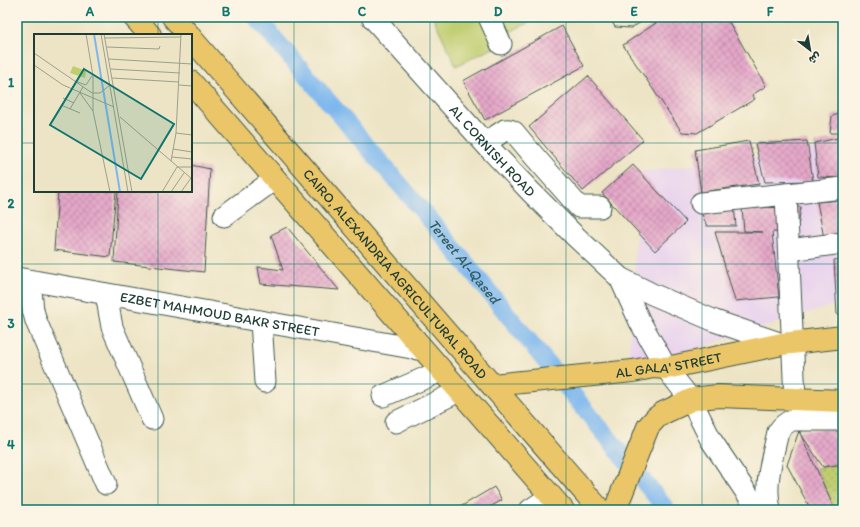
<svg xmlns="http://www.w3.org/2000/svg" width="860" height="527" font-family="Itim,'Playpen Sans Arabic',sans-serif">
<defs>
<pattern id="park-dots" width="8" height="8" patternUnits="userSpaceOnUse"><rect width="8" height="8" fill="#c0cd6f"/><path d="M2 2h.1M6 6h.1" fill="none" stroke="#9ba85c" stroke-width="1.8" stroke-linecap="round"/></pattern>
<pattern id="building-cross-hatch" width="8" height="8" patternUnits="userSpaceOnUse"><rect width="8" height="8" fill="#e5a7c9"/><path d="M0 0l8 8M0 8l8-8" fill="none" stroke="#b989a4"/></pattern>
</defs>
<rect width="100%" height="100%" fill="#fcf5e5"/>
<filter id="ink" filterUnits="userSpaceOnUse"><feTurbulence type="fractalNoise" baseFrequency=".025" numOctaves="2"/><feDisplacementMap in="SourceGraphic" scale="8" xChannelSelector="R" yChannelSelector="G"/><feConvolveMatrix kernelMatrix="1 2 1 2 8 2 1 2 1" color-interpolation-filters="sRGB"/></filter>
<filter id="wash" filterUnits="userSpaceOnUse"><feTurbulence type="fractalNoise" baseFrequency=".012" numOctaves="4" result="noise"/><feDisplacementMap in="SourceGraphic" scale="16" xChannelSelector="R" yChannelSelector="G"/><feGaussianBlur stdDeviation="0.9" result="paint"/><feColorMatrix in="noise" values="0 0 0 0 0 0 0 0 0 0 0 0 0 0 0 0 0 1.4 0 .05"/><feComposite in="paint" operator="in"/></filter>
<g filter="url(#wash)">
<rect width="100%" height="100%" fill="#ede4c5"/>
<!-- built -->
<path fill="#e8d2ee" d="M843,145V302L628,370L640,172Z"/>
<!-- grass -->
<g fill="#c0cd6f" stroke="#708552">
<path d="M433,17H483L497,46L456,66Z"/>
<path d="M495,17H541L503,35Z"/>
</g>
<!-- park -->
<path fill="url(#park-dots)" stroke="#708552" d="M843,464V510H835L816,468Z"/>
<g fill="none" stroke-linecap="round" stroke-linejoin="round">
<!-- canal -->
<path stroke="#7db7ee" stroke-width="18" id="s1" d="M256,17L432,222L667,510"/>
</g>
<g id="blocks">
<!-- building -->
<g fill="url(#building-cross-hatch)">
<path d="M609,17H650L631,28L615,27Z"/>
<path d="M665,17H726L766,86L752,95L755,99L697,133L682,132L623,45Z"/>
<path d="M562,26L584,66L485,120L463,81Z"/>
<path d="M588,76L643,140L583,191L529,127Z"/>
<path d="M843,113V133H830L832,116Z"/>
<path d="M843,137V178L818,177L814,143Z"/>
<path d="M749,141L759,184L701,192L695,150Z"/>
<path d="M807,141L813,181L765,182L755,144Z"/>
<path d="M191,165L210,169L204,272L114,262L118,191H191Z"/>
<path d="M633,165L686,222L655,251L602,193Z"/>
<path d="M58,191H116L110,257L54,250Z"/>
<path d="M843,200V239L824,238L817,202Z"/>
<path d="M734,206L736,226H707L700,210Z"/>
<path d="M801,207L797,233L772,232L779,297L735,301L715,232H763L744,231L742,208Z"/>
<path d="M287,227L339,290L261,284L258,267L283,270L271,235Z"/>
<path d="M843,259V315H837L834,260Z"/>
<path d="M843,427V464L823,467L799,431Z"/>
<path d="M799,431L816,468L835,510H811L787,465Z"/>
<path d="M494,487L502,500L485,510H455Z"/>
</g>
</g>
</g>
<g filter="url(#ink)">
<use href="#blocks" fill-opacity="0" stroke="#3e564a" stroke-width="1"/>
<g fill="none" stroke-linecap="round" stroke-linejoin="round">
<!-- minor casing -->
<g stroke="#3e564a" stroke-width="23">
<g id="minor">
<path id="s2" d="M372,17L489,148L532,193L575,236L620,278L652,294L715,321L782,344"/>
<path d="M489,17L501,44"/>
<path d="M485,143L505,130C509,129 511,130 514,132L534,156L579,207H600"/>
<path d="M786,194L795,400"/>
<path d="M701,203L843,188"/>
<path d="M224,216L275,179"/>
<path d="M789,250L843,243"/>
<path id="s3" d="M17,278L423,350"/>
<path d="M620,278L640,322L659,355L666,368L691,400L711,440L750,498L757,510"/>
<path d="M30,281L33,310L36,321L106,484"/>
<path d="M106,294L112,327L152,419"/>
<path d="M261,321L265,382"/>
<path d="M383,396L441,371"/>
<path d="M396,422L459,391"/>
<path d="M530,510L551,496"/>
<path d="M770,510C764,483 772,459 778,432C782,426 785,423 792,420H843"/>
</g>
</g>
<!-- major casing -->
<g stroke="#3e564a" stroke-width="24">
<g id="major">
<path id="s4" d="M492,385L633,371L653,367L666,368L782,344L843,337"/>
<path d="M615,510L648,427L656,418L663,413L691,400L699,398L719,396L843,401"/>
</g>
</g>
<!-- highway casing -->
<g stroke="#3e564a" stroke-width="24">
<g id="highway">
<path d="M134,17L150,35"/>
<path d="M173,17L189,35"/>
<path id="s5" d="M191,38L600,510"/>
<path d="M191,82L563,510"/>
</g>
</g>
<!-- minor -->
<use href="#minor" stroke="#fff" stroke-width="21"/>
<!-- major -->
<use href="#major" stroke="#ebc669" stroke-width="22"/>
<!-- highway -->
<use href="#highway" stroke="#ebc669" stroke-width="22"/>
</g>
</g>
<!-- grid -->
<path fill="none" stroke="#0f766e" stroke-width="1" stroke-opacity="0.55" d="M158,17V35M294,17V510M430,17V510M566,17V510M702,17V510M17,143H35M191,143H843M158,191V510M17,264H843M17,384H843"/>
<g text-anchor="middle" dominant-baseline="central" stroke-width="3.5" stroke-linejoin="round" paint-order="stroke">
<!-- street labels -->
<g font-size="14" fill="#1f3d34" stroke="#fcf5e5">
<text stroke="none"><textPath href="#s2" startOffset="180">AL CORNISH ROAD</textPath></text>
<text stroke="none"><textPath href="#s5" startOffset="312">CAIRO, ALEXANDRIA AGRICULTURAL ROAD</textPath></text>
<text stroke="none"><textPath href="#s3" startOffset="206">EZBET MAHMOUD BAKR STREET</textPath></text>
<text stroke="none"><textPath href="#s4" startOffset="178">AL GALA' STREET</textPath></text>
</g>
<!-- water labels -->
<g font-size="15" font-style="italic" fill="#365c62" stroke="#fcf5e5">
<text stroke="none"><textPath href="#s1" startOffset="321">Tereet Al-Qased</textPath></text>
</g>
</g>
<!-- overview -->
<g transform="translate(34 34)">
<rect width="158" height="158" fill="#ede4c5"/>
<path d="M39,32L52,37L51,44L36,39Z" fill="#c0cd6f"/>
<path fill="none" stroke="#7db7ee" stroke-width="2" d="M60,0L86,158"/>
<path fill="none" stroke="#9ba18b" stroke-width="1" d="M52,0L59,42V77M67,0L94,158M70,0L98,158M71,4L147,3M73,13L125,15L126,12M0,19L58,59H66L76,51M75,25L158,30M0,31L29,51L80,73M77,35L146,39M78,44L145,48M41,47L52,51L58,42M145,51L158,52M46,59L59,77L76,158M29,64L40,69M27,71L46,79M36,75L49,53M86,83L158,145M142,99L158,101M139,115L158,118M138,123L158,125M137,127L142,99L147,0M128,158L143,133H158M137,158L150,139M147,158L157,144"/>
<path fill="#0f766e" fill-opacity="0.15" stroke="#0f766e" stroke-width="2" d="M50,35L140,90L107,145L16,91Z"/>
<rect width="158" height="158" fill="none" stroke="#1f3d34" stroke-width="2"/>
</g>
<!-- margin -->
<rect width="860" height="527" fill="none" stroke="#fcf5e5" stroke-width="44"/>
<!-- north arrow -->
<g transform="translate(810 50) rotate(149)" stroke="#fcf5e5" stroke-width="3" paint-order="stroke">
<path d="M0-3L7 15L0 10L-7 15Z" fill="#1f3d34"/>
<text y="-6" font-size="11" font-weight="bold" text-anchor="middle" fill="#1f3d34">ش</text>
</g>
<rect x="22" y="22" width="816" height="483" fill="none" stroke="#0f766e" stroke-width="1.5"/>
<g font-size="13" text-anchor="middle" font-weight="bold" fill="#0f766e">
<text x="90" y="16">A</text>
<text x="226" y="16">B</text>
<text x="362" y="16">C</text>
<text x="498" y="16">D</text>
<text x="634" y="16">E</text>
<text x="770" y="16">F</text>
<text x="11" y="87">1</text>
<text x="11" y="208">2</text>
<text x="11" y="328">3</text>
<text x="11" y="449">4</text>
</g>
</svg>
